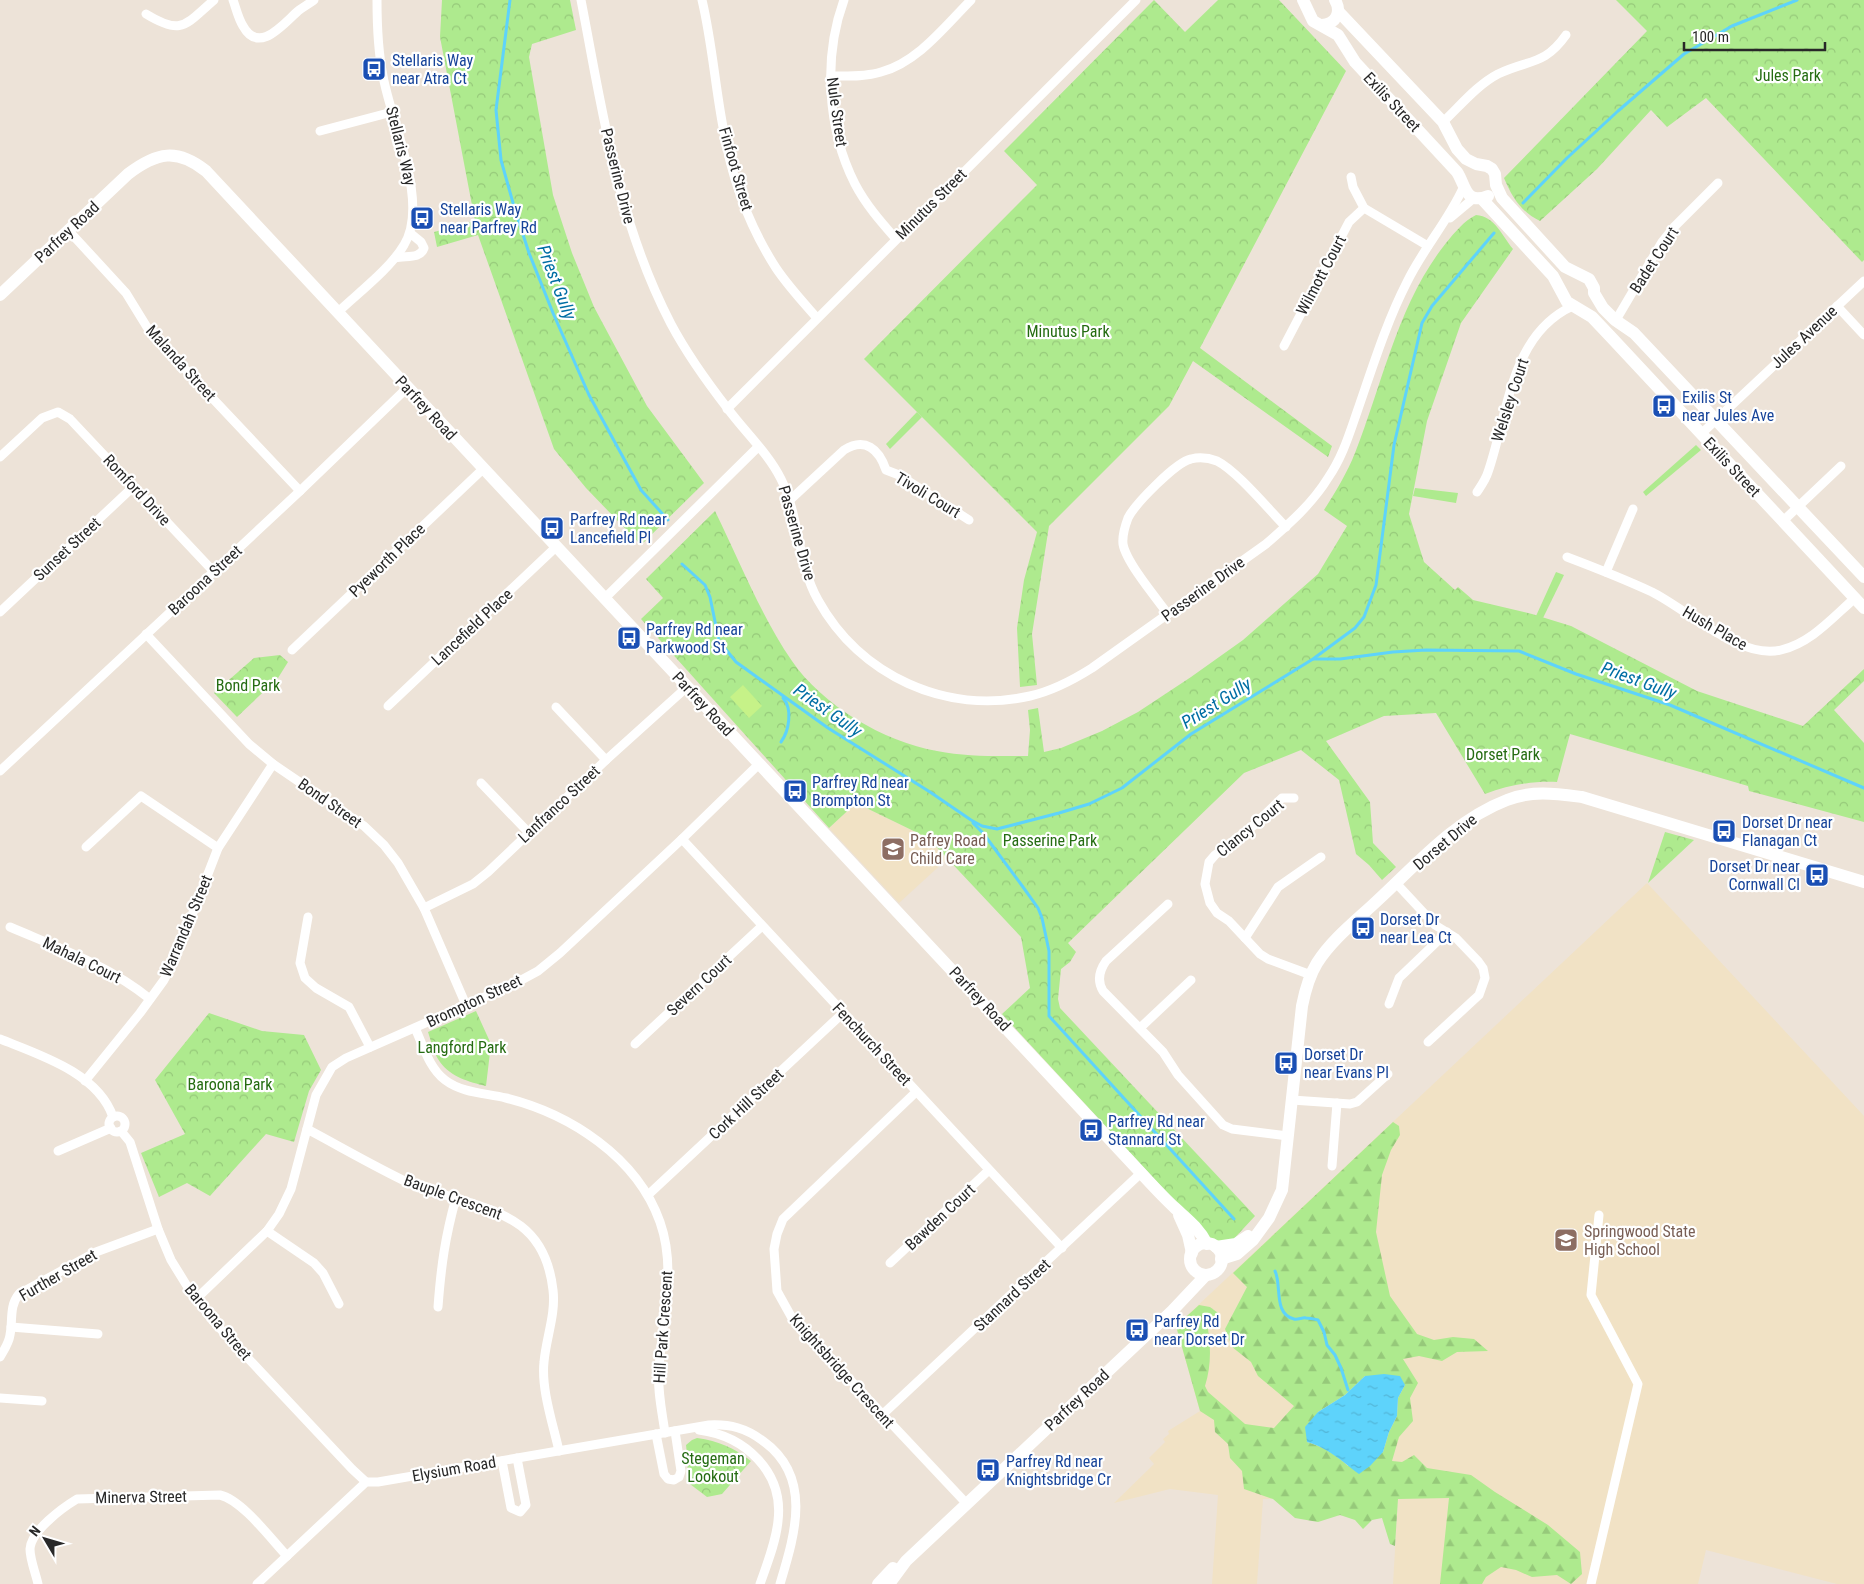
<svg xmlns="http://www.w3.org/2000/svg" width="1864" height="1584" font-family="'Roboto Condensed',sans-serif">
<defs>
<pattern id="forest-firs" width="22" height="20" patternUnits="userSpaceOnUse" patternTransform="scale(1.25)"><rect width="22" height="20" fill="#aeea8e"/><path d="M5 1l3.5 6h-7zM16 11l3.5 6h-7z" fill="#96c97a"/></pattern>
<pattern id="park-crowns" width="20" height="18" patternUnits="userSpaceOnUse" patternTransform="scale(1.25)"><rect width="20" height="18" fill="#aeea8e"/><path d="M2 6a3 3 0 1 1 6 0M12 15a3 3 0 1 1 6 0" fill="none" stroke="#96c97a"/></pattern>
<pattern id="water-ripples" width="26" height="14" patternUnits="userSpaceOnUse" patternTransform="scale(1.25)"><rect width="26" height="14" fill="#5ed3fb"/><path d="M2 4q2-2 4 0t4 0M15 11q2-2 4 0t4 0" fill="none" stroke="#52b5d7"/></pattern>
</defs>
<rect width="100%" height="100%" fill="#ede3d8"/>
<!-- education -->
<g fill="#f1e2c5">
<path d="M856,803L928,838L947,859L899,903L829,828Z"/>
<path d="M1647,883L1864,1116V1584H1837L1706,1550L1698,1584H1393L1398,1499H1263L1257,1584H1212L1218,1495L1170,1489L1114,1503L1154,1464L1149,1458L1165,1442L1163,1439L1169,1434L1168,1431L1200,1411L1176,1326Z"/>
</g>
<!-- grass -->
<g fill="#aeea8e">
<path d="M917,412L922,417L890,449L886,444Z"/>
<path d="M1696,445L1701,450L1646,496L1643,492Z"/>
<path d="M1415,488L1458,493L1456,503L1413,496Z"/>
<path d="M1556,572L1564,575L1543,618L1536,616Z"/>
</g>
<!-- forest -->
<path fill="url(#forest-firs)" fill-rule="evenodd" d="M1393,1122L1399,1126L1400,1135L1391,1150L1382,1175L1376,1232L1390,1296L1417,1334L1434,1340L1453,1337L1474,1339L1488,1351L1457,1352L1442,1361L1419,1356L1403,1359L1418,1383L1410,1398L1413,1421L1399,1437L1392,1461L1402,1462L1414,1455L1427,1468L1471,1475L1495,1492L1548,1525L1580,1552L1582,1574L1571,1584L1557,1575L1532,1577L1516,1570L1501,1567L1486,1577L1482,1584H1440L1449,1498L1398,1499L1395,1546L1390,1544L1382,1518L1372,1520L1363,1529L1355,1520L1340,1515L1318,1522L1295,1518L1273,1499L1244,1489L1242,1471L1230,1458L1228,1444L1215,1432L1214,1420L1200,1411L1176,1326L1199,1305L1210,1307L1218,1313L1208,1329C1211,1349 1211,1367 1205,1386L1208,1392L1245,1424L1274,1428L1294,1406L1258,1376L1251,1362L1232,1347L1225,1329L1247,1287L1233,1273ZM1365,1376L1405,1385L1398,1398L1397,1416L1389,1432L1383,1452L1348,1466C1335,1454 1324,1447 1307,1442L1318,1412L1345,1395Z"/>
<!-- park -->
<g fill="url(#park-crowns)">
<path d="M442,0H570L576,30L532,44L529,57L553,195L572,253L594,307L647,406L704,483L641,545L586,488L554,449L478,235L437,247L434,232L475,221L440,37Z"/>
<path d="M1154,0L1185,32L1218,0H1279L1346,71L1200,348L1332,446L1328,457L1193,361L1169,406L1049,526L1032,634L1037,685L1020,687L1017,628L1024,580L1037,532L864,359L1037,185L1004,151Z"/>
<path d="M1616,0H1864V260L1862,262L1706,98L1667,127L1651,110L1597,169L1540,221C1521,212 1512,197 1504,178L1647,31Z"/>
<path d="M1476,215C1495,216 1502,236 1513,249L1461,323L1427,421L1409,514L1424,562L1455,590L1458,587L1473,600L1532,614L1571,626L1697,691L1803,726L1864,669V681L1834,710L1864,743V822L1749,791L1748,786L1570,734L1557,782C1531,781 1509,785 1485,794L1436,713L1384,716L1326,741L1370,802L1373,843L1396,867L1382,880L1369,865L1356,854L1339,780L1301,750L1244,773L1068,943L1076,952L1070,962L1061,969L1058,999L1060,1008L1255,1216L1230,1243L1216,1242L1210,1239L1002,1014L1030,988L1021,937L928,838L856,803L829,828L641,619L663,598L646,579L715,511C739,560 761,616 792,661C822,705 884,742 937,751C967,757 997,756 1028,756L1030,730L1028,710L1038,708L1044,752L1061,748L1102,731L1138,712L1191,677L1243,640L1318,574L1347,526L1324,510C1336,491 1347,473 1355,453C1383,382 1398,303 1446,243C1455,232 1464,221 1476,215Z"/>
<path d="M280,655L288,662L278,678L237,717L214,693L254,658Z"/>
<path d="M1665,832L1694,840L1648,883Z"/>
<path d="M476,1011L491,1044L486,1086C469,1082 451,1077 440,1062C434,1054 431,1041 428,1032Z"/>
<path d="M209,1013L262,1031L304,1035L321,1070L309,1091L294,1142L266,1134L210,1196L187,1183L159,1197L141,1153L185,1134L155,1080Z"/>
<path d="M697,1438C719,1441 734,1448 751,1461L722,1494L707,1497L686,1481L688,1464L686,1445L692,1440Z"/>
</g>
<!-- pitch -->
<path fill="#c6f288" d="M743,685L762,706L749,718L730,697Z"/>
<!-- water -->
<path fill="url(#water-ripples)" d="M1384,1374L1400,1376L1405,1385L1398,1398L1397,1416L1389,1432L1383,1452L1370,1466L1359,1474C1340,1460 1330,1449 1307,1442L1305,1427L1318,1412L1345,1395L1365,1376Z"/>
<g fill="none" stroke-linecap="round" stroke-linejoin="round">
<!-- stream -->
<g stroke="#5ed3fb" stroke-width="3">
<path d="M510,0L496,110L501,160L515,210L529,253L553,313L589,395L641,490L668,520"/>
<path d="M1523,203L1567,158L1618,111L1684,54L1732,26L1797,0"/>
<path d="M682,564L705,585L710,597L719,641L736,662L828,728L930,792L971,820L982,826L997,829L1059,813L1089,804L1122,788L1191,734L1313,659L1355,628L1364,617L1376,585L1394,445L1422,323L1432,306L1494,233"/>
<path d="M1314,659H1340L1393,652L1426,650L1519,651L1576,674L1670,705L1864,788"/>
<path d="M781,742C789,731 793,709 783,698"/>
<path d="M973,823L983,833L1023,887L1038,908L1042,918L1049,951V1016L1234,1219"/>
<path d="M1275,1271C1282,1285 1273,1314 1294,1319C1298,1320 1303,1317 1306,1318C1310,1318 1314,1319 1318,1320L1324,1332L1327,1345L1335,1355L1341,1368L1348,1390"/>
</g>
<!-- street -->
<g stroke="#fff" stroke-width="9">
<path d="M233,0C236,8 238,18 243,26C259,55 283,24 298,11C303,7 309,4 314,0"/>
<path d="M581,0C603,113 617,220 671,324C687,354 707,382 728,409C745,432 768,453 781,479C800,517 797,563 818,600C860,676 946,715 1030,696C1052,691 1073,680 1092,668L1266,544C1289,524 1312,504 1328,478C1342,458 1349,435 1357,412C1372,369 1386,323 1407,282C1423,249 1448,221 1463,188"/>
<path d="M702,0C712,42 715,85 723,127C731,176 749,226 776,268C788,286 803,302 817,318"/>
<path d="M844,0C823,57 827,129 855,184C866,205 881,222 896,239"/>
<path d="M146,14C182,36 185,25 214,0"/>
<path d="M831,76C847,76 865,77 881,72C918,62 945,26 971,0"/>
<path d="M1443,122C1460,106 1477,85 1498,74C1529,59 1544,66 1566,35"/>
<path d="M320,131L392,112"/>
<path d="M1351,177L1353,187L1364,208L1428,246"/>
<path d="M1450,218L1474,198"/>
<path d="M68,230L126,293L150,332L300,491"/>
<path d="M395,258C405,255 420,260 424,248L421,242L410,233"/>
<path d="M1837,306L1864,335"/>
<path d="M337,313C358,293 390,269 404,245C430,203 391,122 383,76C378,51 377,26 377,0"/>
<path d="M1616,320L1662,242L1674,227L1718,183"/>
<path d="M1284,346L1349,222L1364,208"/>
<path d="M727,409L1136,0"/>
<path d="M1701,434L1864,281"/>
<path d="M0,457L42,418L58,412L70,419L214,572"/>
<path d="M1477,492C1481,486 1486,479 1488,472C1508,415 1510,334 1573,306"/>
<path d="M790,500L844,450C865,437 879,449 886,470L899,475L969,520"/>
<path d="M1783,521L1841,466"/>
<path d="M1567,557C1596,568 1624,579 1652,592C1688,610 1740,660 1781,650C1811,643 1832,618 1855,598"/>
<path d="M1606,572L1633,509"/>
<path d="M605,598L758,447"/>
<path d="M0,612L133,487"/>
<path d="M1168,614C1156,598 1126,562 1123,544C1122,535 1125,526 1128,518C1135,504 1176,462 1191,459C1199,457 1209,458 1217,461C1237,471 1269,510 1286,527"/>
<path d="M146,634L249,744L273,764L364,826L384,845L398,863L424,908L466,1005"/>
<path d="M292,650L483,469"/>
<path d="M388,706L556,547"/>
<path d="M556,707L606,760"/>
<path d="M0,771L300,491L407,388"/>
<path d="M481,783L529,833"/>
<path d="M1294,798H1282L1253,826L1215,855L1209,862L1205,884L1210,903L1217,913L1229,921L1260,954L1268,959L1311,975"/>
<path d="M682,839L1062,1248"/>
<path d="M86,847L141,796L218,848"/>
<path d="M1396,883L1435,925L1456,938L1478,961L1483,968L1485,978L1479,995L1428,1042"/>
<path d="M1168,904L1106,961C1099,971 1097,981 1103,991L1163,1052L1178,1075L1223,1125L1232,1129L1288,1136"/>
<path d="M424,908L473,884L488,872L606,760L687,687"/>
<path d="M308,917L300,963L305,978L316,988L349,1007L370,1047"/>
<path d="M10,927C59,948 108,965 150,999"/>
<path d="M1245,938L1278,887L1321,857"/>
<path d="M1389,1004L1399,978L1447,932"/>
<path d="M415,1028C423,1045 429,1068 445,1080C462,1093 485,1093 506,1098C570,1114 637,1157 660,1222C677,1270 662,1319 659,1368C657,1390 662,1411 665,1433"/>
<path d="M1140,1028L1191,980"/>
<path d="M0,1039C40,1055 98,1073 113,1117"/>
<path d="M635,1044L762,926"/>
<path d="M85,1081L140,1013L164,980L175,959L218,848L273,764"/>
<path d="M916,1092L783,1219L777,1234L774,1249L777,1291L792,1318L966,1503"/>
<path d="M1292,1100L1350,1104L1357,1102L1388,1074"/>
<circle cx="117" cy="1124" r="8"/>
<path d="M307,1129C341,1147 375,1167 411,1184C420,1188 430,1190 439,1193C498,1212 545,1219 553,1290C556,1314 546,1338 544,1362C541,1389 553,1424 559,1451"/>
<path d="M121,1131L130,1142L158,1229L171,1260L187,1286L213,1321L352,1469L366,1482"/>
<path d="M58,1151L111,1128"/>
<path d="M1332,1166L1337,1103"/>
<path d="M648,1195L843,1013"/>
<path d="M267,1231L314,1263L323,1273L339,1304"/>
<path d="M890,1263L989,1170"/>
<path d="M196,1299L267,1231L279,1214L291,1189L316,1095L332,1067L346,1058L514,984L538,971L560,953L682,839L759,764"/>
<path d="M438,1307C441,1267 445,1237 456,1198"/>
<path d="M11,1327L98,1334"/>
<path d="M0,1357C4,1350 9,1343 10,1335C13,1320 9,1306 19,1294L96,1252L158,1229"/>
<path d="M0,1398L42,1401"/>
<path d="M882,1415L1141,1173"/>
<path d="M699,1430C745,1436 784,1472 778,1521C776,1542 767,1564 760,1584"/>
<path d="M656,1434L664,1474L668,1479L674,1480L679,1477L681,1471L675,1431"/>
<path d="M502,1461L511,1508L520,1512L526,1505L517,1458"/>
<path d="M38,1584C36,1574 30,1560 30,1549C31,1531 62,1508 77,1499L220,1495C242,1500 271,1539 287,1556"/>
<path d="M257,1584L366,1482H378L709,1425C730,1424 746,1428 763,1441C813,1477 795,1534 780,1584"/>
<path d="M1591,1584L1638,1384L1591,1295L1599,1215"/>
</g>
<!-- secondary -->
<g stroke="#fff" stroke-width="12">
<path d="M1303,0L1313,21L1338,35L1355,62L1457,172C1466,186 1465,205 1488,196"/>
<path d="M1338,11L1443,122L1457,149L1466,159L1476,164L1487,166L1492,169L1495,174L1496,185L1502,198L1565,267L1589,279L1594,288V293L1603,308L1615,320L1634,333L1864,577"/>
<path d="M1322,25C1336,24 1342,12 1335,0"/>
<path d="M1482,199L1553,276L1567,302L1592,317L1610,336L1864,608"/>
<path d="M0,295L128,174C157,152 177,148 206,171L1141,1173C1152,1185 1163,1197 1175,1208C1187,1219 1199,1228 1207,1244"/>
<path d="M1179,1215L1188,1235L1192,1253"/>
<circle cx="1206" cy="1259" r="16"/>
<path d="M1216,1247L1236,1244L1248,1236"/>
<path d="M1221,1259L1237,1254L1253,1240L1269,1218L1282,1190L1302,1006C1305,991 1309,976 1317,963C1332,939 1357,920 1378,900C1418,863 1455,820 1507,800C1531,790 1558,794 1582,797L1864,882"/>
<path d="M878,1584L893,1568"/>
<path d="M889,1584L906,1561L1172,1311L1206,1275"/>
</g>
</g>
<!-- icons -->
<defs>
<g id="bus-square" transform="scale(1.25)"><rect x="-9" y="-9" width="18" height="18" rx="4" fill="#1a4fb4" stroke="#fff"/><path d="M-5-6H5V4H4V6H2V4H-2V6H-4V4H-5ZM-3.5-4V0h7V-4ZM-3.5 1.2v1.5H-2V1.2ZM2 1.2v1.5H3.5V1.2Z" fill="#fff"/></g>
<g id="school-square" transform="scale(1.25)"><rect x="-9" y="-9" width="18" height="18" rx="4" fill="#8d6e63" stroke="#fff"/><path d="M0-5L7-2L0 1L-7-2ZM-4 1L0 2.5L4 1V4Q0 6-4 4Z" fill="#fff"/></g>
</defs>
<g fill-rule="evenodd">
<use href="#bus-square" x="374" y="69"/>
<use href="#bus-square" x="422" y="218"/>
<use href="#bus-square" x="1664" y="406"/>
<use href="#bus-square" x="552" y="528"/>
<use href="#bus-square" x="629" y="638"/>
<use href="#bus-square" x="795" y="791"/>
<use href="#bus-square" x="1724" y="831"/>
<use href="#school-square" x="893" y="849"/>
<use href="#bus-square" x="1817" y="875"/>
<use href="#bus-square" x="1363" y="928"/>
<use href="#bus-square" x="1286" y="1063"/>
<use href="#bus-square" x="1091" y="1130"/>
<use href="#school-square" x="1566" y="1240"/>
<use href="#bus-square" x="1137" y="1330"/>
<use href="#bus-square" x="988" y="1470"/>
</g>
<g text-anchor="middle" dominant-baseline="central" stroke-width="4.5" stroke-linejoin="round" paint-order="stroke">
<!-- transit labels -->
<g font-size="16" fill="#164399" stroke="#fff" text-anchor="start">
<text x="392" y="60">Stellaris Way<tspan x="392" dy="18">near Atra Ct</tspan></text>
<text x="440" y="209">Stellaris Way<tspan x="440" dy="18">near Parfrey Rd</tspan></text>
<text x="1682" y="397">Exilis St<tspan x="1682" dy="18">near Jules Ave</tspan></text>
<text x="570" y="519">Parfrey Rd near<tspan x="570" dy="18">Lancefield Pl</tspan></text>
<text x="646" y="629">Parfrey Rd near<tspan x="646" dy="18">Parkwood St</tspan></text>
<text x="812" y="782">Parfrey Rd near<tspan x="812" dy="18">Brompton St</tspan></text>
<text x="1742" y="822">Dorset Dr near<tspan x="1742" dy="18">Flanagan Ct</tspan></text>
<text x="1800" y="866" text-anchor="end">Dorset Dr near<tspan x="1800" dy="18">Cornwall Cl</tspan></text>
<text x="1380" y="919">Dorset Dr<tspan x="1380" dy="18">near Lea Ct</tspan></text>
<text x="1304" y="1054">Dorset Dr<tspan x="1304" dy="18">near Evans Pl</tspan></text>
<text x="1108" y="1121">Parfrey Rd near<tspan x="1108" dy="18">Stannard St</tspan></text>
<text x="1154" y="1321">Parfrey Rd<tspan x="1154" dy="18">near Dorset Dr</tspan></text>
<text x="1006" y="1461">Parfrey Rd near<tspan x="1006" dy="18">Knightsbridge Cr</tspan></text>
</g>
<!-- park labels -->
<g font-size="16" fill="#256c12" stroke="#fff">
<text x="1788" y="75">Jules Park</text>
<text x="1068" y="331">Minutus Park</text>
<text x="248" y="685">Bond Park</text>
<text x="1503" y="754">Dorset Park</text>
<text x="1050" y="840">Passerine Park</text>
<text x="462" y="1047">Langford Park</text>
<text x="230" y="1084">Baroona Park</text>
<text x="713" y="1458">Stegeman<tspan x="713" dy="18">Lookout</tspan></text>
</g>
<!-- street labels -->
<g font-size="16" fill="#282828" stroke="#fff">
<text transform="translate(1392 102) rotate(47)">Exilis Street</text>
<text transform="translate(837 112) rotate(82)">Nule Street</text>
<text transform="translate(401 146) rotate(76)">Stellaris Way</text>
<text transform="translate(736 169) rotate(74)">Finfoot Street</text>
<text transform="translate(618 176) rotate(76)">Passerine Drive</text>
<text transform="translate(931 204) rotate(-45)">Minutus Street</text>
<text transform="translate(67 232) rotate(-43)">Parfrey Road</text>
<text transform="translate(1654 260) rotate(-57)">Badet Court</text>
<text transform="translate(1321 275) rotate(-62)">Wilmott Court</text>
<text transform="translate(1804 337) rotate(-43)">Jules Avenue</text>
<text transform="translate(181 363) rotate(48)">Malanda Street</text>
<text transform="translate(1510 400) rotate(-72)">Welsley Court</text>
<text transform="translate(426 408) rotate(47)">Parfrey Road</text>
<text transform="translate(1732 467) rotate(47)">Exilis Street</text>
<text transform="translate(137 490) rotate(47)">Romford Drive</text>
<text transform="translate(928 495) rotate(31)">Tivoli Court</text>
<text transform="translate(797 533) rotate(74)">Passerine Drive</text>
<text transform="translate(67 549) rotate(-43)">Sunset Street</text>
<text transform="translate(387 560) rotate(-44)">Pyeworth Place</text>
<text transform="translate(205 580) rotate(-43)">Baroona Street</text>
<text transform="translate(1203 589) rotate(-36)">Passerine Drive</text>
<text transform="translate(472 627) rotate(-43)">Lancefield Place</text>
<text transform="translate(1715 628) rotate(30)">Hush Place</text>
<text transform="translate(703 704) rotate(47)">Parfrey Road</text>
<text transform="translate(330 803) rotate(35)">Bond Street</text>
<text transform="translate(559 804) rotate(-43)">Lanfranco Street</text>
<text transform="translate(1250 828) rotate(-39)">Clancy Court</text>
<text transform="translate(1445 842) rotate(-40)">Dorset Drive</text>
<text transform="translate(186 926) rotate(-67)">Warrandah Street</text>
<text transform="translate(82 960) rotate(26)">Mahala Court</text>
<text transform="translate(699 985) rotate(-43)">Severn Court</text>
<text transform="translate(980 999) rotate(47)">Parfrey Road</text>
<text transform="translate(474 1001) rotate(-25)">Brompton Street</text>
<text transform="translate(872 1044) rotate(47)">Fenchurch Street</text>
<text transform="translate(746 1104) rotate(-43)">Cork Hill Street</text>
<text transform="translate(453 1197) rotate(20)">Bauple Crescent</text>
<text transform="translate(940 1217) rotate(-43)">Bawden Court</text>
<text transform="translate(58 1275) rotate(-30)">Further Street</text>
<text transform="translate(1012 1295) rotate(-43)">Stannard Street</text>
<text transform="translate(218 1322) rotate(50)">Baroona Street</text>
<text transform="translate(663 1327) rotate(-86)">Hill Park Crescent</text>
<text transform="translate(842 1371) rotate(48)">Knightsbridge Crescent</text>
<text transform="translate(1077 1400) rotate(-43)">Parfrey Road</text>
<text transform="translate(454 1469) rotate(-10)">Elysium Road</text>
<text transform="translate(141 1497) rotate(-1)">Minerva Street</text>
</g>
<!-- education labels -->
<g font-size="16" fill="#785e54" stroke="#fff" text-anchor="start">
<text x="910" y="840">Pafrey Road<tspan x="910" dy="18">Child Care</tspan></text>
<text x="1584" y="1231">Springwood State<tspan x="1584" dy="18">High School</tspan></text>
</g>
<!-- water labels -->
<g font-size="18" font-style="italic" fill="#006ea4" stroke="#fff">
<text transform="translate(557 282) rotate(69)">Priest Gully</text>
<text transform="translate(1639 680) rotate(20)">Priest Gully</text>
<text transform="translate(1216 703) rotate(-32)">Priest Gully</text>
<text transform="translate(828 710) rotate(35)">Priest Gully</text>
</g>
</g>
<!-- north arrow -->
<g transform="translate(45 1539) rotate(308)" stroke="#ffffff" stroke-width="4" paint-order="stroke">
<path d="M0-4L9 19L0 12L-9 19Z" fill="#282828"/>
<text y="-8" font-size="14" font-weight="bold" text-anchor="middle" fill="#282828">N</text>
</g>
<!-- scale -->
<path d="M1684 42v8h141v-8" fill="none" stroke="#282828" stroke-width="2.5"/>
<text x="1692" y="42" font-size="15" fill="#282828" stroke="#ffffff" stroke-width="4" paint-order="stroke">100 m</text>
</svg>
